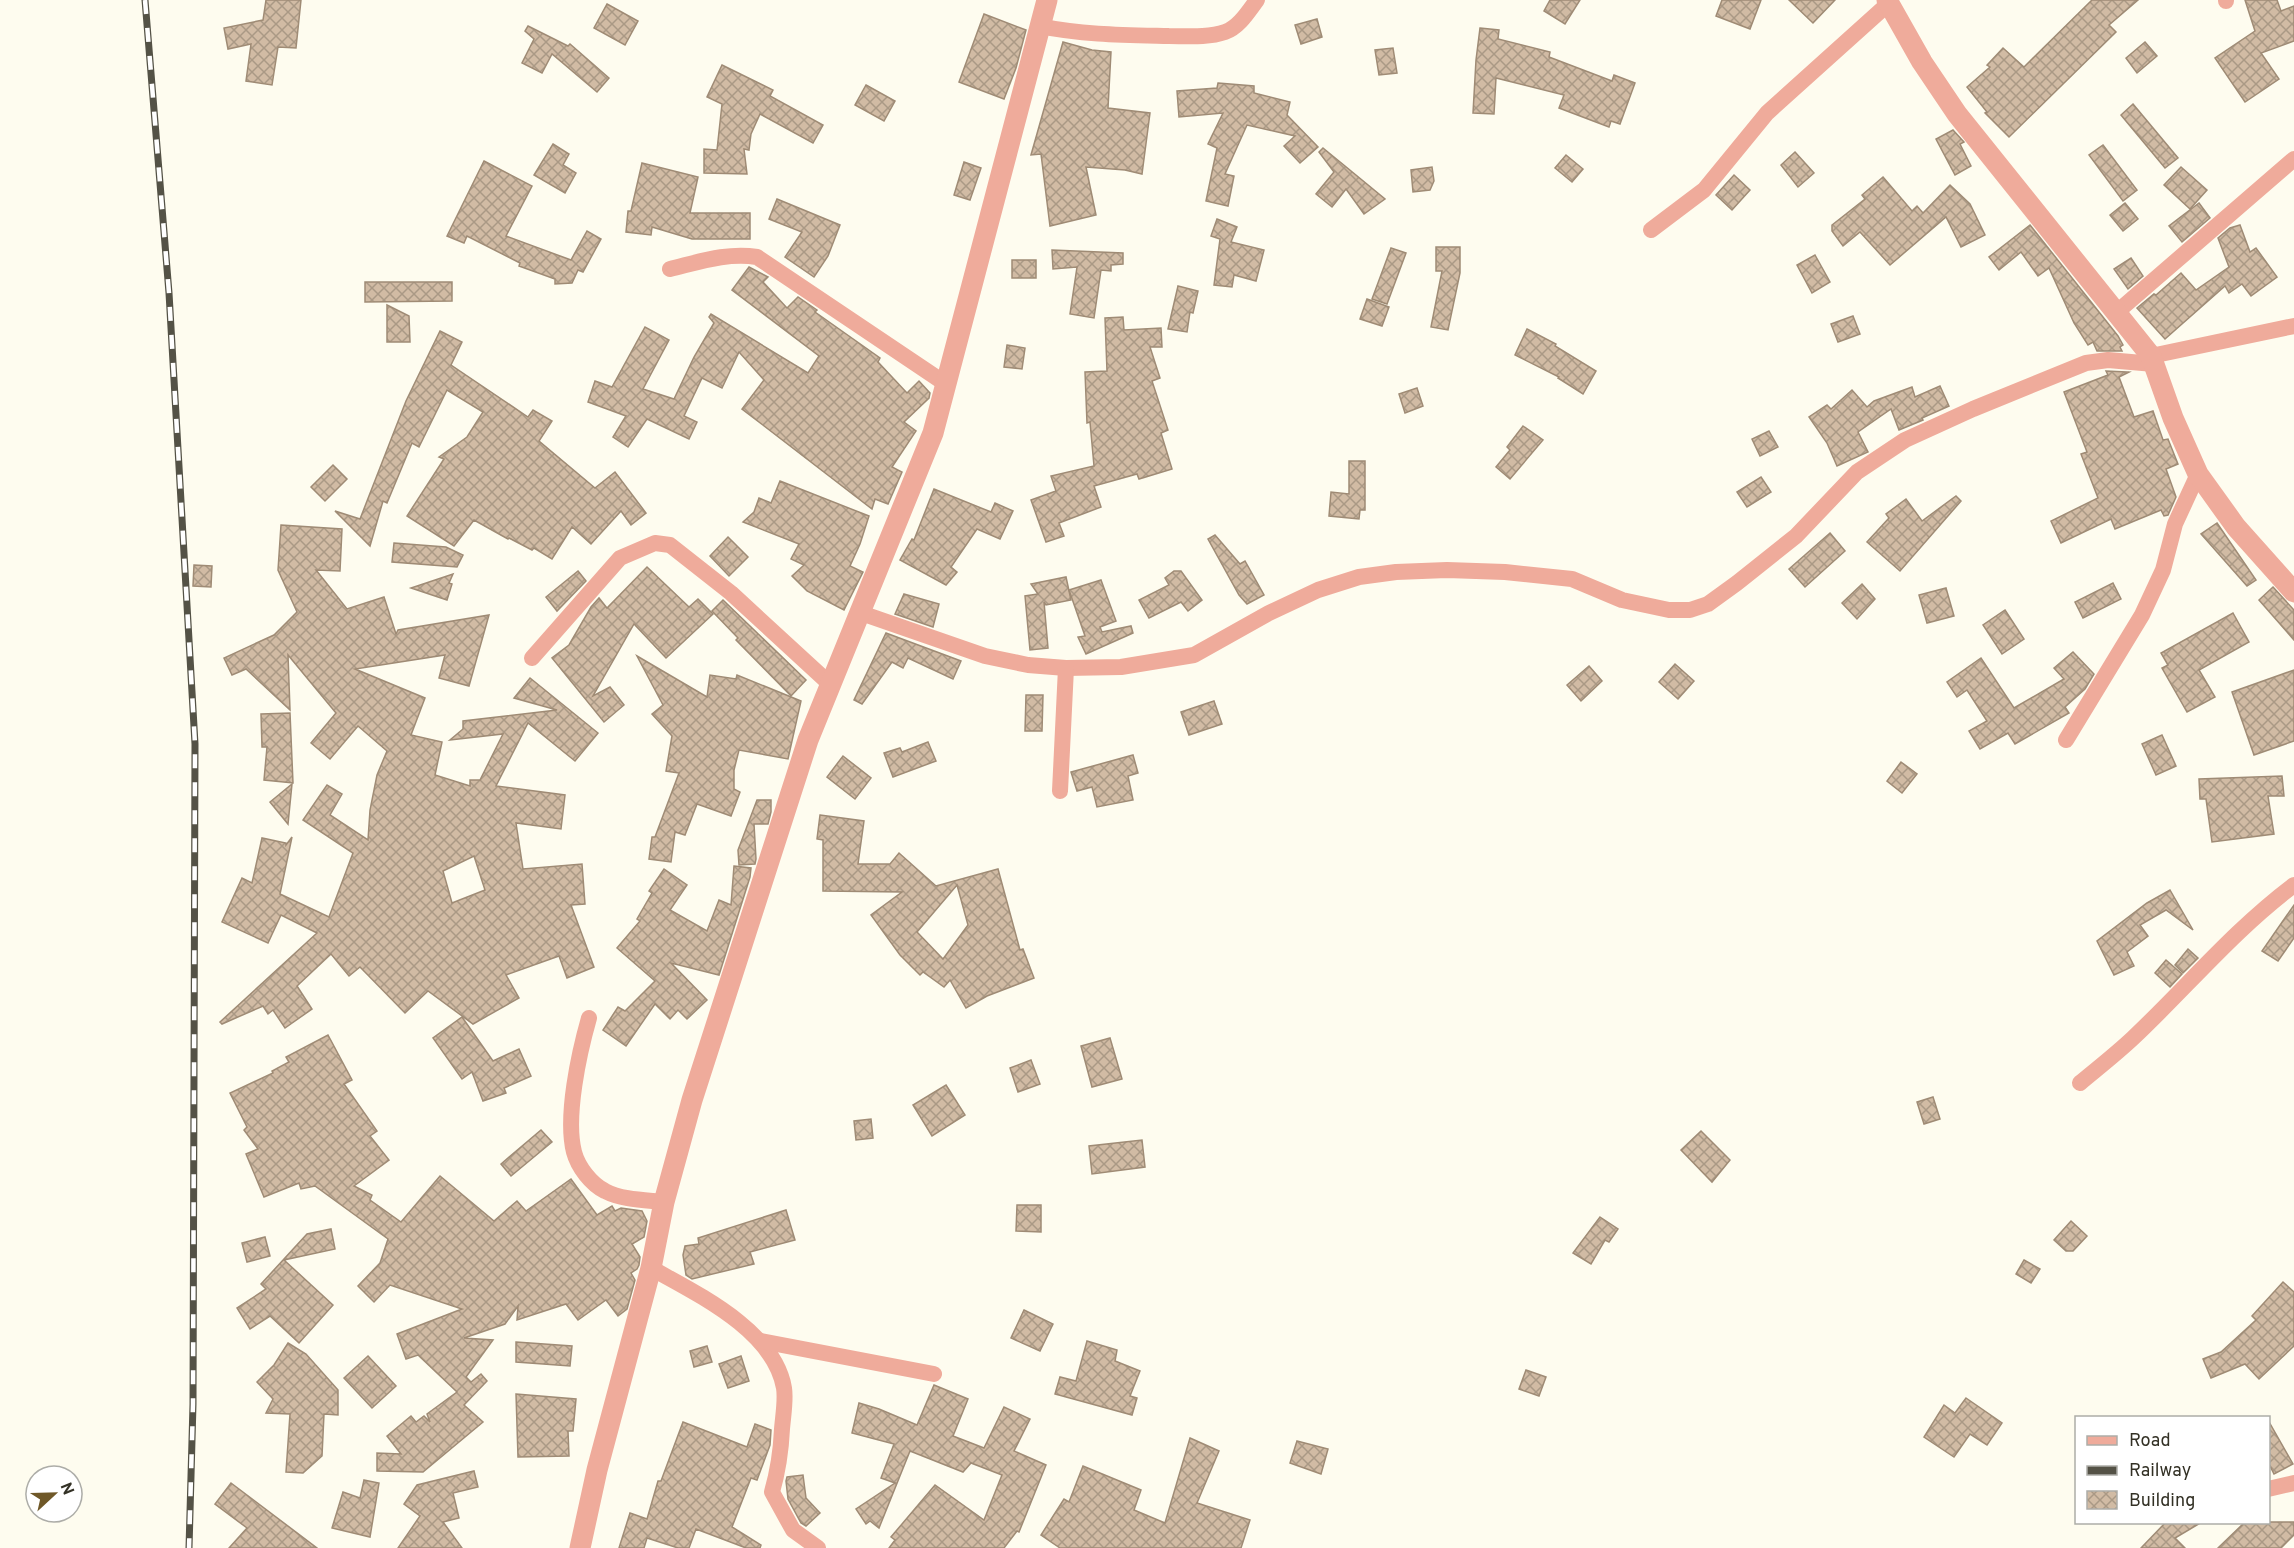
<svg xmlns="http://www.w3.org/2000/svg" width="2294" height="1548" font-family="Overpass,sans-serif">
<defs>
<pattern id="building-cross-hatch" width="8" height="8" patternUnits="userSpaceOnUse" patternTransform="scale(1.5)"><rect width="8" height="8" fill="#d1bba4"/><path d="M0 0l8 8M0 8l8-8" fill="none" stroke="#aa9985"/></pattern>
</defs>
<rect width="100%" height="100%" fill="#fefcef"/>
<!-- building -->
<g fill="url(#building-cross-hatch)" stroke="#9f8b75" stroke-width="1.5" fill-rule="evenodd">
<path d="M266,0H301L296,48L278,47L272,85L246,81L251,44L228,49L224,28L263,20Z"/>
<path d="M1550,0H1580L1565,24L1544,11Z"/>
<path d="M1722,0H1761L1750,29L1716,16Z"/>
<path d="M1789,0H1835L1813,23Z"/>
<path d="M2092,0H2138L2109,25L2116,32L2009,137L1985,113L1987,112L1967,87L1990,67L1987,65L2003,48L2024,67Z"/>
<path d="M2245,0H2277L2281,11L2294,6V41L2261,53L2279,79L2245,102L2215,58L2255,31Z"/>
<path d="M607,4L638,21L625,45L594,28Z"/>
<path d="M984,14L1026,30L1016,68L1004,99L959,82Z"/>
<path d="M1317,19L1322,37L1301,44L1295,25Z"/>
<path d="M528,26L568,46L570,44L609,78L597,92L552,54L542,73L522,63L534,39L525,31Z"/>
<path d="M1480,28L1499,30L1498,39L1550,52L1549,57L1612,81L1614,75L1635,83L1620,124L1611,121L1609,127L1559,108L1564,95L1496,78L1494,114L1473,113L1476,60Z"/>
<path d="M1063,42L1092,50L1111,52L1108,108L1150,113L1142,174L1125,170L1086,167L1096,215L1050,226L1041,154L1031,155Z"/>
<path d="M2145,42L2157,56L2137,73L2126,58Z"/>
<path d="M1393,48L1397,73L1379,75L1375,50Z"/>
<path d="M722,65L773,90L770,96L823,125L813,143L760,114L751,134L749,150L744,149L747,174L704,173V149L717,150L722,104L707,97Z"/>
<path d="M1218,83L1254,86V93L1290,102L1287,115L1318,147L1300,163L1284,146L1295,136L1247,125L1225,174L1234,176L1228,206L1206,201L1217,148L1208,144L1223,113L1179,117L1177,91L1217,88Z"/>
<path d="M866,85L895,101L884,121L855,105Z"/>
<path d="M2133,104L2178,158L2165,168L2121,115Z"/>
<path d="M1953,130L1964,142L1960,144L1971,166L1955,175L1936,139Z"/>
<path d="M553,144L569,154L563,165L576,173L565,193L534,175Z"/>
<path d="M2103,145L2137,190L2123,201L2089,155Z"/>
<path d="M1323,148L1345,166L1385,199L1364,214L1346,189L1332,207L1316,194L1334,172L1319,152Z"/>
<path d="M1795,152L1814,173L1798,187L1781,165Z"/>
<path d="M1566,155L1583,169L1572,182L1555,168Z"/>
<path d="M484,161L532,186L506,236L571,260L587,231L601,239L583,272L578,270L572,283L555,284V279L519,266L520,263L467,236L464,243L447,236Z"/>
<path d="M964,162L981,168L970,200L954,195Z"/>
<path d="M642,163L698,177L690,213H750V239H692L652,227L651,235L626,232L628,211H631Z"/>
<path d="M1432,167L1434,181L1430,190L1413,192L1411,170Z"/>
<path d="M2181,167L2207,190L2190,209L2164,185Z"/>
<path d="M1734,175L1750,190L1732,210L1716,195Z"/>
<path d="M1883,177L1912,211L1917,206L1923,213L1950,185L1970,204L1985,235L1961,247L1946,217L1890,265L1860,232L1843,246L1832,231V225L1865,199L1862,195Z"/>
<path d="M777,199L840,225L828,256L814,277L785,257L802,232L769,219Z"/>
<path d="M2125,203L2138,219L2123,231L2110,215Z"/>
<path d="M2199,203L2210,218L2182,242L2169,226Z"/>
<path d="M1217,219L1237,227L1231,242L1264,250L1256,281L1234,275L1232,287L1214,285L1220,239L1211,236Z"/>
<path d="M2030,225L2118,336L2123,345L2120,347L2122,351H2097L2093,342L2088,345L2074,323L2049,268L2038,276L2021,252L1999,270L1989,257Z"/>
<path d="M2240,225L2250,252L2256,248L2277,277L2251,296L2242,284L2229,293L2225,286L2165,339L2137,308L2154,294L2156,295L2181,273L2196,290L2229,267L2218,238L2230,228Z"/>
<path d="M1436,247H1460V273L1448,330L1431,327L1442,271H1436Z"/>
<path d="M1391,248L1406,253L1387,304L1372,299Z"/>
<path d="M1052,250L1123,253V264L1111,265V271L1101,270L1094,318L1070,314L1077,267L1053,269Z"/>
<path d="M1815,255L1830,282L1812,293L1797,265Z"/>
<path d="M2131,258L2143,276L2128,289L2114,269Z"/>
<rect x="1012" y="260" width="24" height="18"/>
<path d="M749,267L768,277L763,282L787,308L798,297L817,310L815,312L880,358L878,362L907,393L919,381L930,393L929,398L904,422L916,431L892,467L902,472L888,504L875,499L872,509L742,409L764,380L739,352L722,388L702,378L684,416L697,422L689,439L647,419L628,447L613,437L626,416L588,402L595,381L612,387L645,327L669,340L643,389L674,399L694,357L714,323L709,317L711,314L808,373L819,356L732,290Z"/>
<path d="M365,282H452V301L365,302Z"/>
<path d="M1178,286L1198,291L1193,313L1190,312L1187,332L1168,329Z"/>
<path d="M1367,299L1389,307L1382,326L1360,319Z"/>
<path d="M387,305L409,316L410,342H387Z"/>
<path d="M1853,316L1860,334L1838,342L1831,324Z"/>
<path d="M1123,317L1124,330L1161,328L1162,347H1150L1160,378L1152,381L1168,430L1161,433L1172,469L1139,479L1137,474L1094,486L1101,507L1059,523L1064,536L1046,542L1031,500L1056,491L1051,476L1094,466L1090,422L1087,423L1085,372L1107,371L1105,318Z"/>
<path d="M1527,329L1556,344L1555,346L1596,371L1583,394L1558,378L1559,377L1515,355Z"/>
<path d="M440,331L462,342L451,365L528,417L533,410L552,421L539,441L595,488L615,472L646,513L631,525L621,511L591,544L572,527L552,559L534,548L532,550L509,538L508,539L474,520L454,546L407,516L444,459L439,457L467,437L483,412L447,390L419,447L412,443L387,503L383,501L370,546L335,511L360,519L406,401Z"/>
<path d="M1007,345L1025,348L1022,369L1004,367Z"/>
<path d="M2106,371L2129,372L2119,377L2134,417L2153,411L2163,440L2168,439L2178,464L2166,469L2176,497L2168,515L2164,516L2161,510L2115,529L2111,519L2061,543L2051,521L2098,498L2081,454L2087,452L2064,392L2108,375Z"/>
<path d="M1940,386L1949,406L1922,418L1923,420L1899,430L1891,409L1858,432L1868,452L1837,466L1827,443L1809,417L1827,405L1831,409L1852,390L1867,407L1874,401L1912,387L1915,397Z"/>
<path d="M1417,388L1423,406L1405,413L1399,394Z"/>
<path d="M1523,426L1543,440L1510,479L1496,467L1510,450L1507,447Z"/>
<path d="M1769,431L1778,447L1760,456L1752,439Z"/>
<path d="M1349,461H1365V510H1360L1359,519L1329,516L1331,492L1349,494Z"/>
<path d="M333,465L347,479L325,501L311,487Z"/>
<path d="M1761,477L1771,492L1747,507L1737,492Z"/>
<path d="M780,481L869,516L860,544L850,566L863,572L844,610L807,591L792,576L804,565L791,559L799,544L743,522L754,512L759,498L771,503Z"/>
<path d="M934,489L991,512L995,503L1013,511L1000,539L977,529L951,567L957,572L946,585L900,560L912,539L914,540Z"/>
<path d="M1956,496L1961,501L1900,571L1867,542L1889,518L1886,514L1906,499L1922,521Z"/>
<path d="M2217,523L2256,580L2247,586L2201,534Z"/>
<path d="M281,525L342,529L340,571L316,570L347,609L384,597L396,634L398,630L489,615L469,686L439,678L445,655L355,669L425,698L411,735L442,742L435,775L470,786V780H480L503,734L450,740L463,729V721L557,710L514,698L530,678L598,733L575,761L528,723L496,786L565,795L561,829L516,823L523,869L582,864L585,904L571,905L594,967L567,978L559,956L506,975L519,998L473,1024L428,991L405,1013L360,967L349,976L331,954L297,986L312,1009L285,1028L273,1010L268,1014L263,1006L222,1024L220,1022L317,933L281,915L268,943L222,922L242,878L252,883L262,838L286,843V845L292,837L280,894L329,917L353,853L303,820L327,785L342,794L330,815L368,840L370,810L377,775L387,751L358,726L330,759L311,743L336,713L288,655L290,710L246,669L232,675L224,658L274,635L297,612L278,570ZM474,856L485,890L452,903L443,871Z"/>
<path d="M1830,533L1845,551L1805,587L1789,569Z"/>
<path d="M1215,535L1240,564L1245,561L1264,595L1247,604L1239,595L1208,539Z"/>
<path d="M728,537L748,557L729,576L710,556Z"/>
<path d="M394,543L446,547L463,555L457,567L392,562Z"/>
<path d="M194,565L212,566L211,587L193,586Z"/>
<path d="M647,567L689,607L698,599L713,614L666,658L634,624L593,696L610,687L624,705L604,722L552,658L569,645L591,607L599,598L607,608Z"/>
<path d="M578,571L586,581L557,611L546,597Z"/>
<path d="M1174,571H1181L1202,600L1188,611L1181,602L1149,618L1139,600L1169,585L1165,578Z"/>
<path d="M453,574L449,583L452,584L447,600L411,588Z"/>
<path d="M1066,577L1071,600L1046,605L1044,602L1048,648L1030,650L1025,596L1038,594L1031,584Z"/>
<path d="M1101,580L1116,621L1100,627L1102,632L1131,626L1133,633L1086,654L1078,637L1085,636L1069,590Z"/>
<path d="M2113,583L2121,599L2083,618L2075,602Z"/>
<path d="M1862,584L1875,599L1857,619L1842,603Z"/>
<path d="M2273,587L2294,610V640L2259,600Z"/>
<path d="M1946,588L1954,616L1927,623L1919,595Z"/>
<path d="M904,594L939,604L933,627L895,614Z"/>
<path d="M723,600L806,680L791,696L736,640L738,638L712,611Z"/>
<path d="M2005,610L2024,639L2002,654L1983,625Z"/>
<path d="M2233,613L2249,642L2199,670L2215,697L2187,712L2162,668L2168,665L2161,653Z"/>
<path d="M886,633L961,661L953,679L908,658L903,668L892,662L862,704L854,700Z"/>
<path d="M2073,652L2094,674L2085,689L2065,707L2069,713L2015,744L2008,733L1980,749L1969,731L1987,721L1967,690L1957,697L1947,682L1981,658L2014,708L2064,679L2054,668Z"/>
<path d="M637,656L707,697L710,675L736,679L737,675L801,701L788,759L739,750L734,770V789L740,792L731,816L697,804L685,835L675,832L671,862L649,859L652,837H655L679,773L666,771L672,736L652,714L663,705Z"/>
<path d="M1675,664L1694,681L1678,699L1659,682Z"/>
<path d="M1589,666L1602,681L1581,701L1567,685Z"/>
<path d="M2294,670V741L2254,755L2232,692Z"/>
<path d="M1026,695H1043L1042,731H1025Z"/>
<path d="M1214,701L1222,724L1189,735L1181,712Z"/>
<path d="M290,713L293,783L264,780L267,747H262L261,714Z"/>
<path d="M2162,735L2176,766L2156,775L2142,744Z"/>
<path d="M928,742L936,761L893,777L884,753L900,748L902,752Z"/>
<path d="M1133,755L1138,773L1128,776L1133,800L1097,807L1092,787L1077,791L1071,772Z"/>
<path d="M843,756L871,778L855,799L827,777Z"/>
<path d="M1901,762L1917,774L1902,793L1887,781Z"/>
<path d="M2282,776L2284,796H2268L2274,834L2212,842L2206,799H2200L2199,779Z"/>
<path d="M292,784L288,824L270,802Z"/>
<path d="M757,800H771V812L768,824H754L756,859L755,864L739,865L738,850Z"/>
<path d="M820,815L864,821L858,864H890L899,853L936,886L998,869L1020,950L1023,949L1034,978L987,996L966,1008L950,980L944,987L923,972L920,975L900,955L871,915L902,892L823,891V840L817,839ZM957,885L968,925L943,959L917,932Z"/>
<path d="M734,866L751,868L750,877L719,975L671,963L707,1000L687,1019L678,1010L670,1019L655,1004L626,1046L603,1030L618,1007L625,1011L655,981L617,948L640,921L637,919L652,893L649,891L664,869L687,885L670,910L707,931L719,900L731,905Z"/>
<path d="M2170,890L2193,930L2166,910L2140,925L2148,936L2127,952L2134,966L2114,975L2097,941L2147,903Z"/>
<path d="M2294,905V938L2278,961L2262,951Z"/>
<path d="M2188,949L2198,958L2183,973L2175,965Z"/>
<path d="M2166,960L2182,974L2170,987L2155,973Z"/>
<path d="M462,1017L493,1061L519,1049L531,1076L504,1088L506,1093L483,1101L472,1072L462,1079L433,1038Z"/>
<path d="M328,1035L352,1080L344,1084L377,1131L370,1136L389,1160L354,1186L372,1195L370,1200L401,1222L440,1176L494,1221L517,1201L526,1211L571,1179L597,1215L612,1206L615,1211L621,1208L642,1211L647,1221L644,1237L632,1244L640,1257L639,1265L637,1269L631,1273L635,1280L627,1309L618,1316L606,1300L578,1320L566,1304L517,1320L518,1306L505,1324L464,1338L493,1340L466,1377L471,1382L481,1374L487,1381L464,1405L483,1422L423,1472L377,1471V1453L401,1454L387,1436L411,1416L416,1422L424,1416L430,1422L427,1414L457,1392L418,1355L406,1359L397,1334L462,1309L390,1285L374,1302L358,1286L380,1263L388,1239L315,1186L301,1189L299,1183L264,1197L246,1154L258,1149L244,1130L247,1127L230,1093L273,1073L272,1071L289,1062L286,1057Z"/>
<path d="M1110,1038L1122,1079L1092,1087L1081,1046Z"/>
<path d="M1031,1060L1040,1084L1018,1092L1010,1068Z"/>
<path d="M946,1085L965,1115L932,1136L913,1105Z"/>
<path d="M1933,1097L1940,1119L1924,1124L1917,1102Z"/>
<path d="M871,1119L873,1138L856,1140L854,1121Z"/>
<path d="M541,1130L552,1142L511,1176L501,1164Z"/>
<path d="M1701,1131L1730,1160L1712,1182L1681,1150Z"/>
<path d="M1142,1140L1145,1167L1092,1174L1089,1146Z"/>
<path d="M1017,1205H1041V1232L1016,1231Z"/>
<path d="M786,1210L795,1240L750,1252L754,1264L692,1279L686,1275L683,1255L685,1246L699,1244L698,1238Z"/>
<path d="M1600,1217L1618,1229L1609,1242L1605,1240L1591,1264L1573,1253Z"/>
<path d="M2071,1221L2087,1236L2073,1251H2066L2054,1240Z"/>
<path d="M331,1229L335,1249L284,1260L333,1305L299,1343L270,1316L250,1329L237,1308L266,1289L261,1284L307,1234Z"/>
<path d="M265,1237L270,1256L247,1262L242,1243Z"/>
<path d="M2024,1260L2040,1269L2031,1283L2016,1274Z"/>
<path d="M2283,1282L2294,1292V1346L2259,1379L2245,1364L2211,1378L2203,1359L2221,1352L2256,1320L2252,1316Z"/>
<path d="M1024,1310L1053,1324L1040,1351L1011,1338Z"/>
<path d="M1087,1341L1117,1350L1115,1361L1140,1371L1130,1396L1137,1398L1132,1415L1055,1394L1060,1377L1076,1381Z"/>
<path d="M516,1342L572,1346L570,1366L516,1362Z"/>
<path d="M288,1343L306,1354L338,1390V1415L324,1414L322,1456L303,1473L286,1472L290,1414L266,1413L273,1399L257,1382L274,1365Z"/>
<path d="M707,1346L712,1362L694,1367L690,1351Z"/>
<path d="M368,1356L396,1386L372,1408L344,1378Z"/>
<path d="M741,1356L749,1381L728,1388L719,1364Z"/>
<path d="M1526,1370L1546,1377L1539,1396L1519,1389Z"/>
<path d="M934,1385L968,1399L953,1436L984,1448L1004,1407L1030,1419L1014,1451L1046,1465L1019,1532L1017,1531L1004,1548H889L895,1540L891,1537L935,1485L984,1520L1002,1475L971,1463L963,1472L910,1451L879,1528L870,1521L866,1524L856,1509L895,1483L881,1478L894,1444L852,1433L859,1403L879,1409L917,1425Z"/>
<path d="M516,1394L576,1399L573,1431H568L569,1456L518,1457Z"/>
<path d="M1966,1398L2002,1423L1987,1445L1970,1434L1954,1457L1924,1437L1944,1405L1955,1413Z"/>
<path d="M2268,1420L2293,1464L2274,1474L2268,1462Z"/>
<path d="M683,1422L747,1447L755,1424L771,1430L770,1445L757,1480L751,1478L732,1527L761,1545L760,1548H746L696,1529L689,1548H678L647,1538L644,1548H619L630,1513L647,1519L658,1481H661Z"/>
<path d="M1190,1438L1219,1451L1197,1503L1250,1520L1241,1548H1060L1041,1535L1064,1499L1069,1502L1083,1466L1141,1490L1134,1510L1165,1523Z"/>
<path d="M1297,1441L1328,1449L1321,1474L1290,1463Z"/>
<path d="M474,1471L478,1487L453,1493L459,1518L443,1522L462,1548H398L420,1516L404,1504L417,1485Z"/>
<path d="M803,1475L806,1498L820,1513L806,1526L801,1523L788,1499L786,1481L787,1477Z"/>
<path d="M364,1480L379,1483L370,1537L332,1528L343,1492L360,1498Z"/>
<path d="M231,1483L317,1548H229L247,1528L215,1504Z"/>
<path d="M2166,1522H2202L2175,1538L2185,1548H2141Z"/>
<path d="M2245,1522H2294V1535L2281,1548H2218Z"/>
</g>
<g fill="none" stroke-linecap="round" stroke-linejoin="round">
<!-- minor -->
<g stroke="#efab9b" stroke-width="16">
<path d="M2226,0V1"/>
<path d="M1039,26C1084,35 1124,35 1169,36C1186,36 1208,38 1225,32C1239,27 1248,12 1257,0"/>
<path d="M1651,230L1704,190L1767,113L1888,4"/>
<path d="M670,269C699,262 728,252 757,257L946,384"/>
<path d="M2117,312L2294,159"/>
<path d="M2151,356L2294,326"/>
<path d="M861,613L985,656L1028,665L1066,668L1121,667L1194,655L1269,613L1318,590L1359,577L1396,572L1447,570L1505,572L1572,579L1622,600L1669,610H1690L1708,604L1737,583L1796,536L1857,472L1905,440L1973,409L2086,363L2108,360L2154,364"/>
<path d="M532,658L620,558L655,543L670,545L731,593L831,685"/>
<path d="M2066,740L2142,615L2163,570L2175,524L2198,474"/>
<path d="M1060,791L1066,668"/>
<path d="M589,1018C579,1053 565,1117 574,1152C578,1167 591,1184 605,1191C622,1200 645,1200 664,1202"/>
<path d="M2080,1083C2098,1068 2116,1054 2133,1038C2187,987 2234,930 2294,885"/>
<path d="M651,1268C697,1294 774,1330 784,1388C786,1400 783,1416 782,1429C781,1451 778,1471 772,1492L793,1530L818,1548"/>
<path d="M761,1341L934,1374"/>
<path d="M2268,1489L2294,1483"/>
</g>
<!-- tertiary -->
<g stroke="#efab9b" stroke-width="21">
<path d="M1887,0L1922,62L1957,114L2151,356L2173,418L2198,474L2236,527L2294,592"/>
<path d="M580,1548L597,1470L651,1268L664,1202L692,1100L808,740L933,433L1047,0"/>
</g>
<!-- rail casing -->
<g stroke="#545246" stroke-width="7">
<path id="rail" d="M145,0L169,293L195,744L193,1404L189,1548"/>
</g>
<!-- rail -->
<use href="#rail" stroke="#fff" stroke-width="4.5" stroke-dasharray="14" stroke-linecap="butt"/>
</g>
<!-- legend -->
<rect x="2075" y="1416" width="195" height="108" fill="#ffffff" stroke="#adada8" stroke-width="1.5"/>
<rect x="2087" y="1436" width="30" height="9" fill="#efab9b" stroke="#adada8" stroke-width="1.5"/>
<text x="2129" y="1446" font-size="18" fill="#333125">Road</text>
<rect x="2087" y="1466" width="30" height="9" fill="#545246" stroke="#adada8" stroke-width="1.5"/>
<text x="2129" y="1476" font-size="18" fill="#333125">Railway</text>
<rect x="2087" y="1491" width="30" height="18" fill="url(#building-cross-hatch)" stroke="#adada8" stroke-width="1.5"/>
<text x="2129" y="1506" font-size="18" fill="#333125">Building</text>
<!-- north arrow -->
<g transform="translate(54 1494) rotate(68)"><circle r="28" fill="#ffffff" stroke="#adada8" stroke-width="1.5"/>
<path d="M0-4.5L10 22L0 15L-10 22Z" fill="#6f5828"/>
<text y="-9" font-size="16" font-weight="bold" text-anchor="middle" fill="#333125">N</text>
</g>
</svg>
